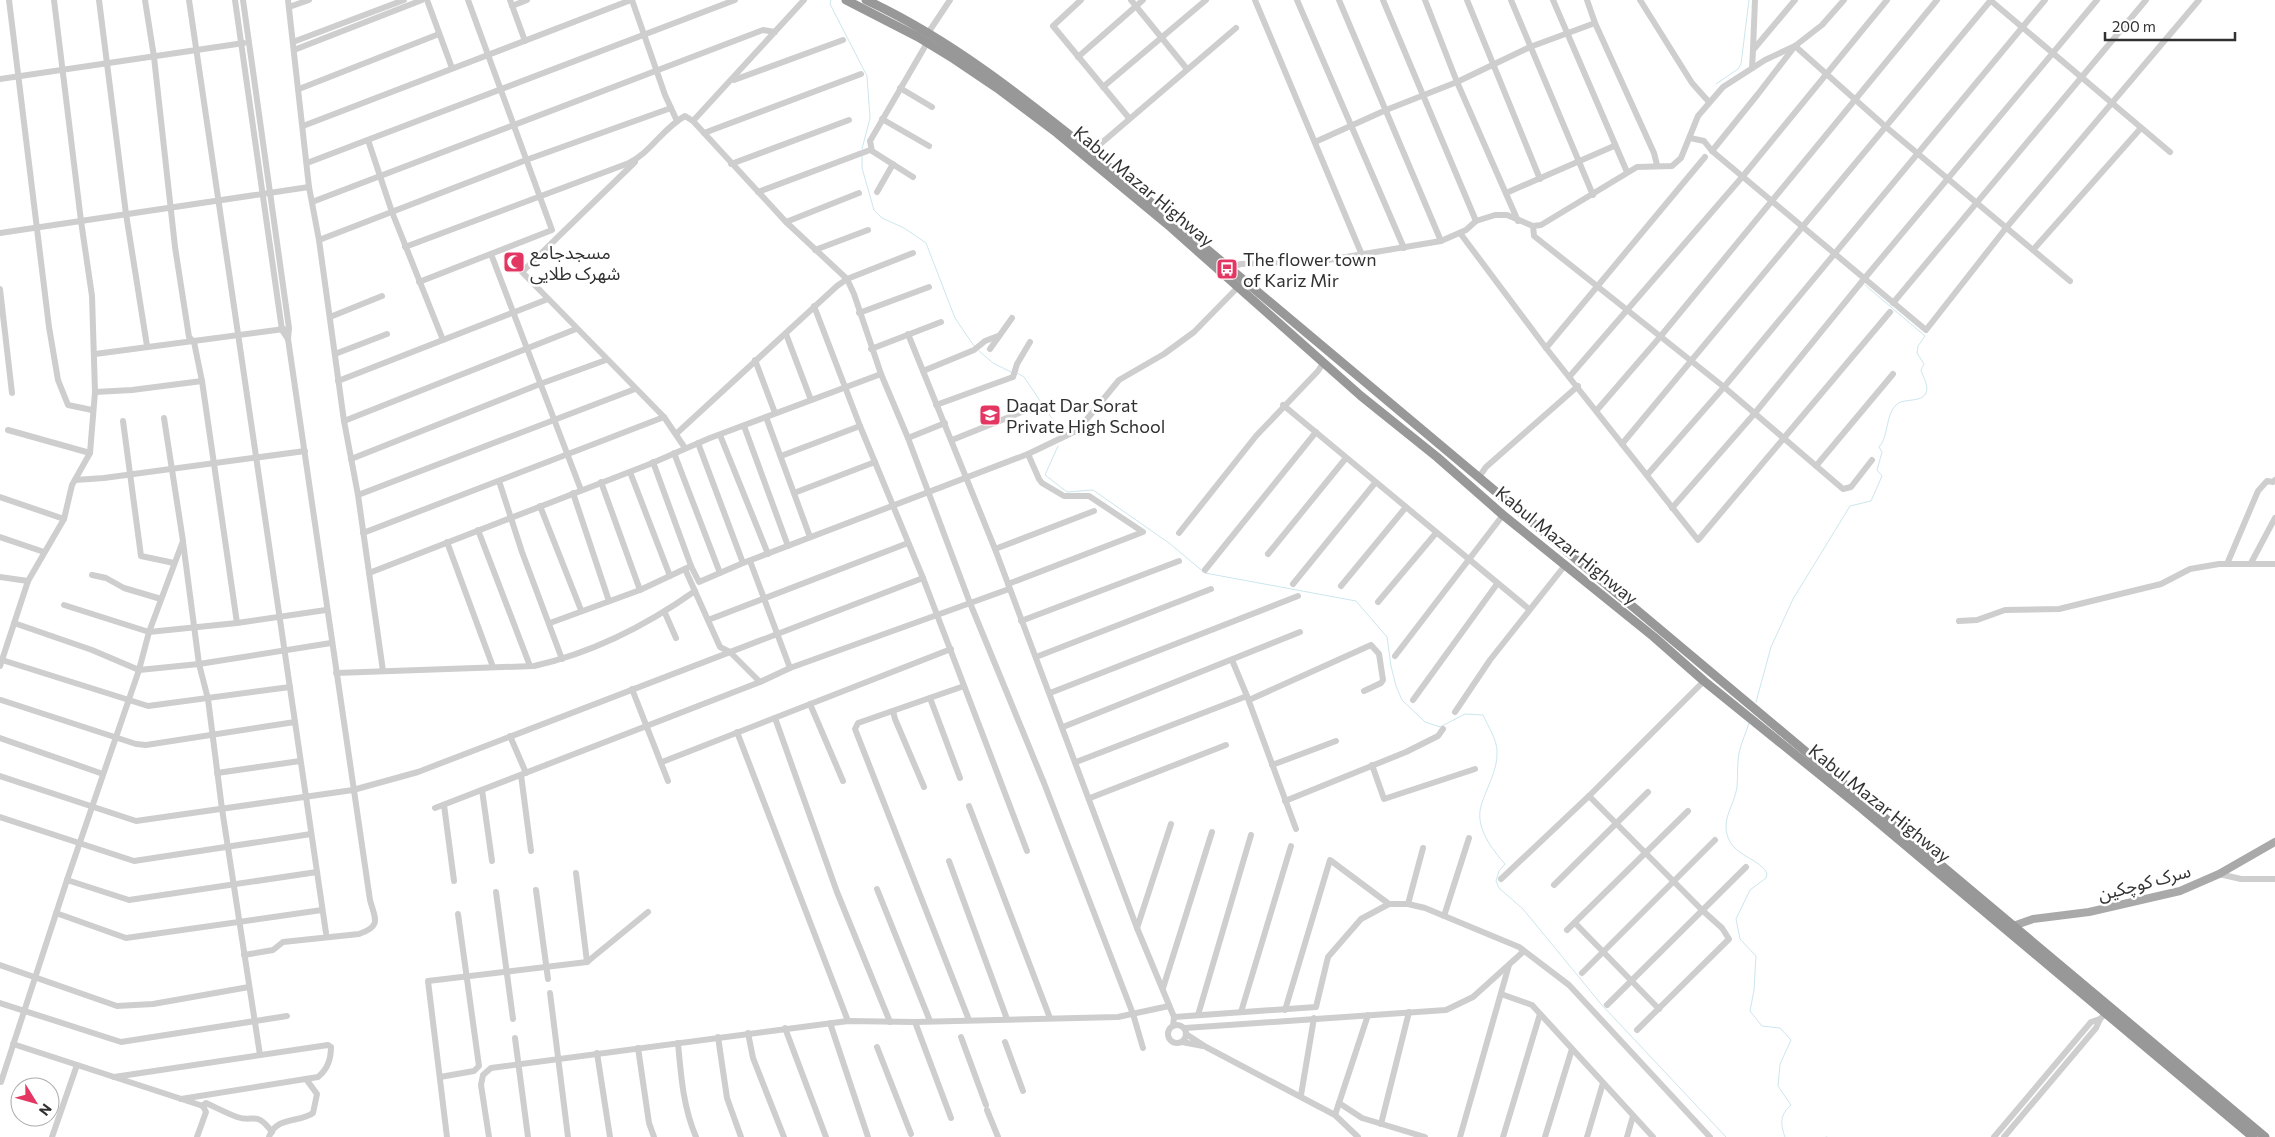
<svg xmlns="http://www.w3.org/2000/svg" width="2275" height="1137" font-family="Commissioner,'Noto Sans Arabic',sans-serif">
<rect width="100%" height="100%" fill="#fff"/>
<g fill="none" stroke-linecap="round" stroke-linejoin="round">
<!-- stream -->
<g stroke="#cce6ed" stroke-width="1">
<path d="M831,0L830,4L867,76L870,118L862,149"/>
<path d="M1716,84L1738,69L1741,64L1749,0"/>
<path d="M862,155V168L874,210L882,218L904,228L926,243L955,318L974,346"/>
<path d="M979,351L993,363L1013,373"/>
<path d="M1017,373L1024,377L1053,420L1058,435"/>
<path d="M1058,446L1045,475L1067,492L1093,490L1169,543L1205,573L1356,601L1387,637L1391,666L1396,686L1402,700L1425,722L1440,727L1465,714L1483,715C1488,726 1497,740 1497,751C1498,771 1486,788 1481,806C1475,828 1492,849 1505,864L1499,871L1496,881L1499,888L1523,909L1601,1004L1726,1137"/>
<path d="M1756,702L1771,647L1793,599L1850,506L1871,501L1882,476L1877,470L1882,452L1879,447C1889,437 1885,414 1897,404C1904,398 1922,403 1926,393C1929,386 1923,377 1921,370L1924,364L1917,353L1918,346L1925,336L1865,285"/>
<path d="M1749,723C1746,733 1741,743 1739,753C1737,764 1738,776 1737,787C1734,807 1719,821 1730,842C1739,857 1759,859 1767,873L1766,878L1750,890L1736,919L1740,939L1756,956L1754,990L1750,1011L1762,1026L1780,1028L1791,1040L1780,1064L1778,1086L1791,1105C1780,1115 1780,1123 1785,1137"/>
<path d="M1826,1137H1827"/>
</g>
<!-- minor -->
<g stroke="#cecece" stroke-width="6">
<path d="M9,0L49,327L58,380L68,405L92,410"/>
<path d="M99,0L126,214L147,346"/>
<path d="M145,0L154,57L175,247L189,337L194,342L202,381L237,623"/>
<path d="M189,0L326,933"/>
<path d="M235,0L282,330L288,339"/>
<path d="M243,0L289,328L288,339L370,900C375,919 382,926 359,934L283,942L273,950L244,955"/>
<path d="M288,0L309,187L319,240L344,421L358,495L383,671"/>
<path d="M427,0L452,68"/>
<path d="M510,0L525,41"/>
<path d="M632,0L665,95L677,121"/>
<path d="M1081,0L1053,26L1129,118"/>
<path d="M1131,0L1187,69"/>
<path d="M1255,0L1362,255"/>
<path d="M1297,0L1404,248"/>
<path d="M1339,0L1441,241"/>
<path d="M1383,0L1476,221"/>
<path d="M1425,0L1457,82L1518,221"/>
<path d="M1467,0L1540,179"/>
<path d="M1511,0L1593,195"/>
<path d="M1553,0L1627,172"/>
<path d="M1587,0L1595,23L1654,153L1657,165"/>
<path d="M1640,0L1692,83L1709,102"/>
<path d="M1990,0L2170,152"/>
<path d="M512,6L527,0"/>
<path d="M289,7L309,0"/>
<path d="M928,33L950,0"/>
<path d="M293,42L404,0"/>
<path d="M1753,49L1755,0"/>
<path d="M294,50L422,0"/>
<path d="M1078,57L1143,0"/>
<path d="M1752,68L1753,50L1795,0"/>
<path d="M0,79L244,43"/>
<path d="M734,80L843,40"/>
<path d="M1103,87L1206,0"/>
<path d="M900,88L932,107"/>
<path d="M299,89L439,34"/>
<path d="M882,119L929,146"/>
<path d="M693,121L804,0"/>
<path d="M303,126L631,0"/>
<path d="M704,133L861,74"/>
<path d="M1690,138L1704,141L1712,151L1926,330L2006,228L2199,0"/>
<path d="M368,140L392,212L443,340"/>
<path d="M1315,142L1386,110L1457,82L1530,47L1595,23"/>
<path d="M1712,151L1758,94L1795,46L1886,127L2070,281"/>
<path d="M1091,152L1236,28"/>
<path d="M635,162L522,272L664,417L685,448"/>
<path d="M307,163L735,0"/>
<path d="M731,164L849,120"/>
<path d="M913,177L872,151L870,141L927,43"/>
<path d="M758,192L870,150"/>
<path d="M877,192L893,164"/>
<path d="M1506,193L1614,146"/>
<path d="M312,202L763,30L775,32"/>
<path d="M786,222L859,193"/>
<path d="M1533,226L1534,236L1724,387L1843,489L1851,487L1872,460"/>
<path d="M0,233L309,187"/>
<path d="M1460,233L1546,348L1698,540L1890,312"/>
<path d="M319,240L526,160L671,108"/>
<path d="M405,247L629,163C651,152 663,128 685,116L693,121L786,222L847,279L854,294L881,374L908,438L970,603L1044,783L1133,1014L1143,1048"/>
<path d="M815,250L868,230"/>
<path d="M2033,250L2141,128"/>
<path d="M491,254L581,490"/>
<path d="M1229,271L1234,266L1241,264L1328,260L1441,241L1466,230L1476,221L1495,215H1507L1533,226L1541,225L1637,167L1672,166L1681,158L1698,116L1723,87L1765,60L1795,46L1822,25L1844,0"/>
<path d="M419,282L552,230L468,0"/>
<path d="M0,289L12,393"/>
<path d="M1893,303L2146,0"/>
<path d="M814,306L860,426L923,578L1027,851"/>
<path d="M859,313L929,287"/>
<path d="M330,317L382,296"/>
<path d="M786,334L811,400"/>
<path d="M908,334L995,549L1137,928L1174,1017L1173,1026"/>
<path d="M1546,348L1705,157"/>
<path d="M871,349L941,322"/>
<path d="M990,349L1012,318"/>
<path d="M95,354L284,329"/>
<path d="M335,354L387,334"/>
<path d="M755,360L775,413"/>
<path d="M923,371L974,350L985,341L998,336"/>
<path d="M1570,376L1743,176L1887,0"/>
<path d="M338,381L548,299"/>
<path d="M95,392L132,390L202,381"/>
<path d="M936,405L1013,377L1017,364L1030,342"/>
<path d="M1283,405L1529,609"/>
<path d="M1597,410L1660,337L1937,0"/>
<path d="M766,417L810,537"/>
<path d="M123,421L141,556L174,563"/>
<path d="M344,421L576,329"/>
<path d="M744,426L788,546"/>
<path d="M8,430L90,453"/>
<path d="M676,434L837,286L847,279L913,253"/>
<path d="M720,435L768,554"/>
<path d="M908,438L945,423"/>
<path d="M952,440L1034,407"/>
<path d="M698,443L743,563"/>
<path d="M1622,444L1991,0"/>
<path d="M674,453L720,573"/>
<path d="M781,456L860,426"/>
<path d="M351,459L540,384L606,360"/>
<path d="M653,462L691,566L699,582L743,563L1028,454L1078,430L1119,380L1164,354L1194,332L1240,285"/>
<path d="M1816,466L1893,374"/>
<path d="M630,472L670,576"/>
<path d="M1647,475L1724,387L2045,0"/>
<path d="M1479,477L1486,467L1578,386"/>
<path d="M75,480L104,478L305,451"/>
<path d="M499,481L522,552L562,659"/>
<path d="M601,482L640,590"/>
<path d="M573,493L609,601"/>
<path d="M794,493L875,462"/>
<path d="M358,495L635,389"/>
<path d="M0,497L64,519"/>
<path d="M540,506L581,610"/>
<path d="M1672,508L1755,413L1864,279L2097,0"/>
<path d="M478,530L530,666"/>
<path d="M363,533L664,417"/>
<path d="M1179,533L1256,436L1318,371L1323,363"/>
<path d="M0,537L44,552"/>
<path d="M183,542L199,664L208,699L222,809L260,1055"/>
<path d="M447,542L493,667"/>
<path d="M995,549L1094,511"/>
<path d="M1268,554L1346,458"/>
<path d="M750,561L790,668"/>
<path d="M2251,563L2275,518"/>
<path d="M2227,564L2258,491L2267,481L2273,482L2275,480"/>
<path d="M685,569L720,647L730,652L760,682"/>
<path d="M1205,570L1316,432"/>
<path d="M369,573L650,464L710,438L881,374"/>
<path d="M92,575L106,578L124,588L161,599"/>
<path d="M0,577L28,581"/>
<path d="M1008,584L1143,532L1089,496H1064L1042,483L1039,479L1028,454"/>
<path d="M1293,584L1375,483"/>
<path d="M1341,586L1406,507"/>
<path d="M1378,602L1436,533"/>
<path d="M64,605L149,632L237,623L326,610"/>
<path d="M665,613L676,638"/>
<path d="M708,620L908,543"/>
<path d="M1021,621L1179,561"/>
<path d="M1959,621L1977,620L2005,610L2059,609L2161,584L2190,569L2219,564H2275"/>
<path d="M14,623L92,650L139,670L199,664L331,643"/>
<path d="M550,623L640,590L691,566"/>
<path d="M1395,656L1503,515"/>
<path d="M1036,657L1211,589"/>
<path d="M2,660L148,706L290,687"/>
<path d="M1232,660L1247,696L1296,829"/>
<path d="M0,666L28,581L64,519L72,485L90,453L95,392L92,296L81,221L54,0"/>
<path d="M336,673L534,666C592,653 647,625 695,591"/>
<path d="M964,686L858,723L855,729L969,1020"/>
<path d="M632,689L668,781"/>
<path d="M1050,693L1298,596"/>
<path d="M930,698L960,778"/>
<path d="M1,700L136,744L146,745L295,722"/>
<path d="M1249,700L1371,645L1379,654L1383,680L1381,683L1364,691"/>
<path d="M1413,700L1497,584"/>
<path d="M810,704L843,781"/>
<path d="M893,711L895,719L924,787"/>
<path d="M1455,712L1490,660L1566,564"/>
<path d="M775,718L837,892L890,1022"/>
<path d="M1063,727L1300,632"/>
<path d="M737,732L848,1021"/>
<path d="M510,736L526,773"/>
<path d="M0,738L103,774"/>
<path d="M662,762L951,649"/>
<path d="M1076,762L1247,696"/>
<path d="M1272,765L1336,741"/>
<path d="M1372,765L1384,799L1475,769"/>
<path d="M217,773L300,761"/>
<path d="M521,775L531,851"/>
<path d="M0,776L136,821L353,790L418,772L923,578"/>
<path d="M482,790L492,861"/>
<path d="M1589,796L1702,910L1722,928L1729,939L1637,1030"/>
<path d="M1090,798L1226,745"/>
<path d="M1285,801L1406,752L1438,736L1443,729"/>
<path d="M444,805L454,881"/>
<path d="M969,806L1050,1018"/>
<path d="M435,808L760,682L790,668L1009,589"/>
<path d="M0,817L134,861L311,834"/>
<path d="M949,861L1007,1019"/>
<path d="M576,873L587,962"/>
<path d="M2219,874L2241,879H2275"/>
<path d="M1501,879L1589,796L1704,681"/>
<path d="M67,880L129,900L317,872"/>
<path d="M1554,885L1648,792"/>
<path d="M877,889L930,1021"/>
<path d="M536,890L548,979"/>
<path d="M496,892L513,1019"/>
<path d="M1408,904L1423,848"/>
<path d="M56,913L126,938L322,910"/>
<path d="M1444,916L1469,838"/>
<path d="M1575,923L1659,1009"/>
<path d="M1137,928L1171,824"/>
<path d="M1567,930L1688,811"/>
<path d="M0,965L117,1006L153,1004L249,987"/>
<path d="M1582,973L1715,840"/>
<path d="M1163,988L1212,832"/>
<path d="M550,993L568,1137"/>
<path d="M1501,994L1532,1005L1653,1137"/>
<path d="M0,1003L121,1042L287,1016"/>
<path d="M1607,1005L1746,867"/>
<path d="M1285,1010L1330,860L1389,904"/>
<path d="M1241,1012L1291,846"/>
<path d="M1198,1015L1251,835"/>
<path d="M1174,1017L1316,1007L1328,957L1361,919L1389,904H1408L1425,908L1519,947L1569,985L1710,1137"/>
<path d="M915,1022L951,1118"/>
<path d="M830,1023L868,1137"/>
<circle cx="1177" cy="1034" r="9"/>
<path d="M785,1028L826,1137"/>
<path d="M1185,1028L1446,1010L1473,997L1524,951"/>
<path d="M748,1033L753,1058L784,1137"/>
<path d="M1186,1034L1206,1047L1335,1115L1358,1137"/>
<path d="M718,1037L727,1098L741,1137"/>
<path d="M961,1037L986,1105"/>
<path d="M515,1038L528,1137"/>
<path d="M1005,1042L1023,1091"/>
<path d="M1182,1042L1203,1046"/>
<path d="M678,1043C681,1076 683,1106 696,1137"/>
<path d="M13,1044L203,1106L206,1112L197,1137"/>
<path d="M877,1047L911,1134"/>
<path d="M638,1048L649,1123L654,1137"/>
<path d="M597,1053L610,1137"/>
<path d="M114,1077L328,1045L331,1047C331,1059 328,1069 318,1077L181,1099"/>
<path d="M440,1077L474,1071L479,1066L458,914"/>
<path d="M1,1082L67,880L139,670L149,632L183,541L164,418"/>
<path d="M1301,1095L1314,1018"/>
<path d="M1339,1103L1362,1118L1425,1137"/>
<path d="M202,1106L206,1103C217,1108 226,1113 237,1117C254,1123 256,1110 272,1132"/>
<path d="M987,1110L998,1137"/>
<path d="M1335,1115L1368,1015"/>
<path d="M1381,1124L1409,1012"/>
<path d="M52,1137L77,1065"/>
<path d="M269,1137C276,1116 299,1123 313,1113L317,1094L306,1079"/>
<path d="M447,1137L428,981L587,962L648,912"/>
<path d="M489,1137L481,1085L483,1075L491,1068L848,1021L915,1022L1118,1017L1169,1006"/>
<path d="M1460,1137L1509,965"/>
<path d="M1503,1137L1540,1014"/>
<path d="M1545,1137L1572,1049"/>
<path d="M1587,1137L1603,1083"/>
<path d="M1627,1137L1633,1116"/>
<path d="M1994,1137L2091,1022L2100,1019L2106,1013"/>
<path d="M2004,1137L2096,1028L2100,1019"/>
</g>
<!-- major -->
<path stroke="#a9a9a9" stroke-width="8" d="M2013,926L2033,919L2089,912L2180,891L2219,874L2275,842"/>
<!-- highway -->
<g stroke="#989898" stroke-width="9">
<path d="M846,0L918,37L954,59L997,88L1057,133L1167,224L1361,396L1437,457L1503,515L1654,637L1704,681L1860,807L2253,1137"/>
<path d="M866,0C948,38 1020,95 1091,152L2265,1137"/>
</g>
</g>
<!-- icons -->
<defs>
<g id="mosque-square" transform="scale(1.125)"><rect x="-9" y="-9" width="18" height="18" rx="4" fill="#e43662" stroke="#fff"/><path d="M3.5-4.9A6 6 0 1 0 3.5 4.9A5 5 0 1 1 3.5-4.9Z" fill="#fff"/></g>
<g id="bus-square" transform="scale(1.125)"><rect x="-9" y="-9" width="18" height="18" rx="4" fill="#e43662" stroke="#fff"/><path d="M-5-6H5V4H4V6H2V4H-2V6H-4V4H-5ZM-3.5-4V0h7V-4ZM-3.5 1.2v1.5H-2V1.2ZM2 1.2v1.5H3.5V1.2Z" fill="#fff"/></g>
<g id="school-square" transform="scale(1.125)"><rect x="-9" y="-9" width="18" height="18" rx="4" fill="#e43662" stroke="#fff"/><path d="M0-5L7-2L0 1L-7-2ZM-4 1L0 2.5L4 1V4Q0 6-4 4Z" fill="#fff"/></g>
</defs>
<g fill-rule="evenodd">
<use href="#mosque-square" x="514" y="262"/>
<use href="#bus-square" x="1227" y="269"/>
<use href="#school-square" x="990" y="415"/>
</g>
<g text-anchor="middle" dominant-baseline="central" stroke-width="5" stroke-linejoin="round" paint-order="stroke">
<!-- street labels -->
<g font-size="18" fill="#313131" stroke="#fff">
<text transform="translate(1144 186) rotate(40)">Kabul Mazar Highway</text>
<text transform="translate(1567 545) rotate(39)">Kabul Mazar Highway</text>
<text transform="translate(1880 803) rotate(39)">Kabul Mazar Highway</text>
<text transform="translate(2144 882) rotate(-15)">سرک کوچکین</text>
</g>
<!-- poi labels -->
<g font-size="18" fill="#313131" stroke="#fff" text-anchor="start">
<text x="530" y="252">مسجدجامع<tspan x="530" dy="21">شهرک طلایی</tspan></text>
<text x="1243" y="259">The flower town<tspan x="1243" dy="21">of Kariz Mir</tspan></text>
<text x="1006" y="405">Daqat Dar Sorat<tspan x="1006" dy="21">Private High School</tspan></text>
</g>
</g>
<!-- north arrow -->
<g transform="translate(35 1102) rotate(127)"><circle r="24" fill="#ffffff" stroke="#adadad"/>
<path d="M0-4L9 19L0 12L-9 19Z" fill="#e43662"/>
<text y="-8" font-size="14" font-weight="bold" text-anchor="middle" fill="#313131">N</text>
</g>
<!-- scale -->
<path d="M2105 32v8h130v-8" fill="none" stroke="#313131" stroke-width="2.5"/>
<text x="2112" y="32" font-size="15" fill="#313131" stroke="#ffffff" stroke-width="4" paint-order="stroke">200 m</text>
</svg>
